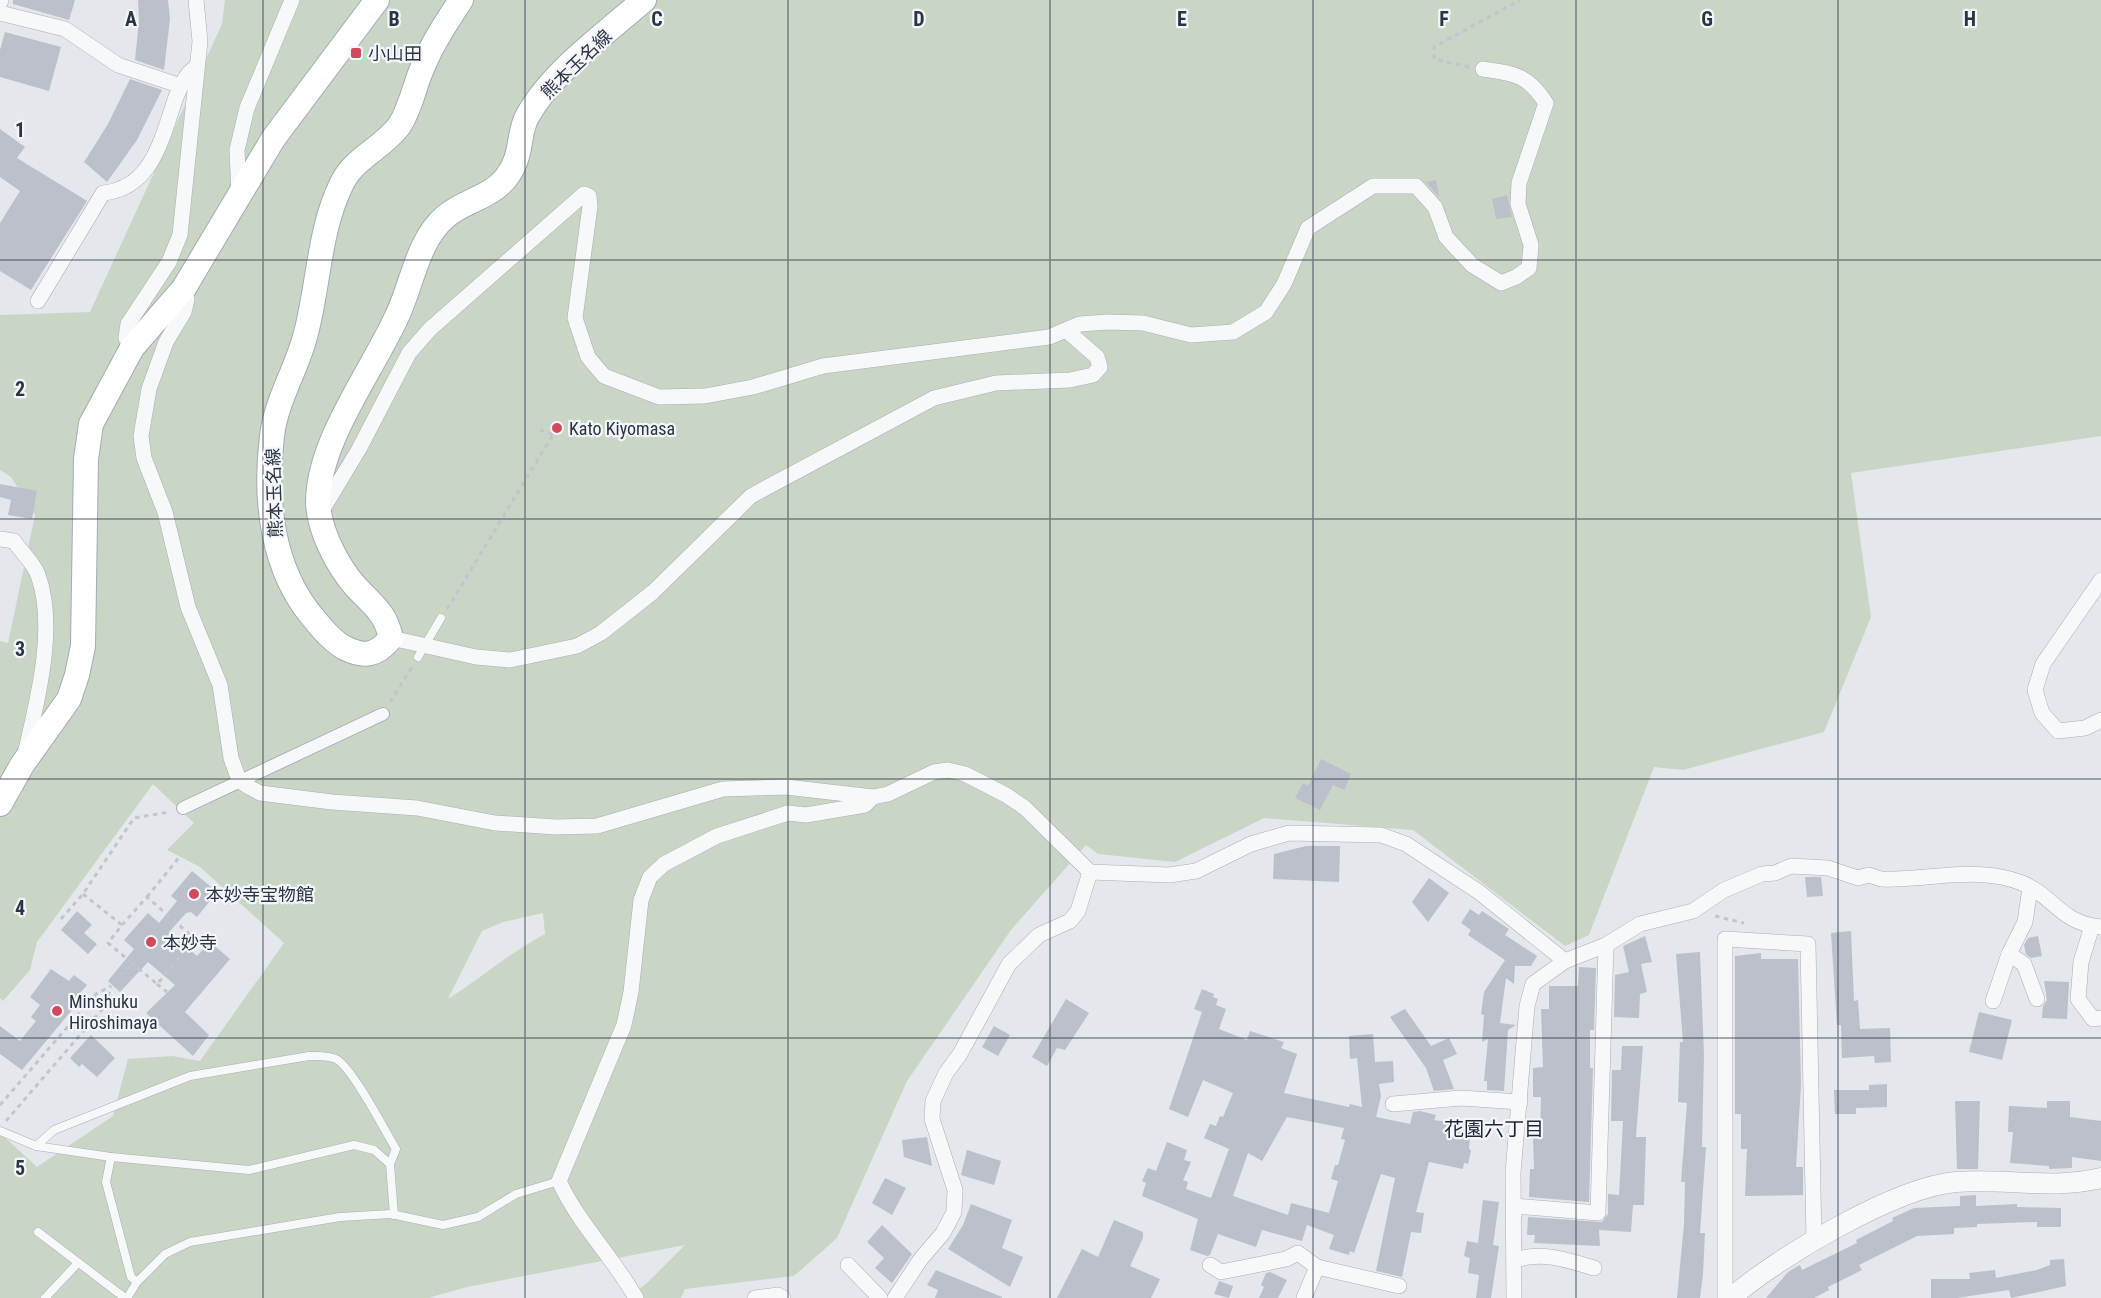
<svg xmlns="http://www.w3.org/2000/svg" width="2101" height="1298" font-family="'Roboto Condensed','Noto Sans JP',sans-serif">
<rect width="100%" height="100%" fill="#e4e7ec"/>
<!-- green -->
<path fill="#c9d6c5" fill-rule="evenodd" d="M225,0H2101V436L1851,473L1871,617L1824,732L1683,770L1654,767L1589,935L1565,946L1413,830L1264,818L1175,862L1098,854L1086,845L1011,930L907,1081L837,1238L794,1276L685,1289L681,1298H627L647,1283L685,1245L467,1287L428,1298H0V1133L37,1167L113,1116L128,1059L172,1056L200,1061L284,943L200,867L167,850L194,823L153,784L37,942L30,970L3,1001L0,998V641L8,643L35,515L11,477L0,470V315L90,312L222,24ZM543,913L545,934C511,952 481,978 448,999L482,931L503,922Z"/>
<!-- building -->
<g fill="#bbc0ca" fill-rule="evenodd">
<path d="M13,0H75L69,20L13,4Z"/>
<path d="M138,0H168L170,19L164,70L135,60L139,20Z"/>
<path d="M5,32L61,47L49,91L0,77V50Z"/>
<path d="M130,79L162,90L137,140L107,182L84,162L108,124Z"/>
<path d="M0,129L25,147L17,158L87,201L31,290L0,271V223L20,191L0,177Z"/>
<path d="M1436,180L1439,196H1438L1426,182Z"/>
<path d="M1507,195L1512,217L1496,219L1492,199Z"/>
<path d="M0,484L37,491L32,519L8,515L11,500L0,497Z"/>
<path d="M1321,759L1351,774L1344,790L1333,785L1320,810L1295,798L1303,783L1308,786Z"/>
<path d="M1306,846H1340L1339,882L1273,879L1274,854Z"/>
<path d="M192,871L217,892L197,917L191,912L186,913L169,932L197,956L210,942L230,959L185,1012L209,1035L193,1056L146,1013L175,985L148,962L120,992L108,981L134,949L124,940L148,913L159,923L177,901L171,896Z"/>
<path d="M1805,877H1821L1823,896L1807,897Z"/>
<path d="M1429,878L1449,893L1428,922L1412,902Z"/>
<path d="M1470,909L1479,915L1482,911L1509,929L1505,935L1537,956L1531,966H1515L1514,984L1506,978L1500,1023L1516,1025L1508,1030L1504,1091L1487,1090V1081H1484L1488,1039L1482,1042L1484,1015L1481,1014L1484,992L1505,960L1468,935L1471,930L1461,923Z"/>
<path d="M77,911L92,925L84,933L97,944L88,954L61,930Z"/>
<path d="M1851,931L1854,1001L1858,1000L1860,1029L1890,1028L1891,1062L1875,1063L1874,1056L1842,1058L1841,1025H1837L1831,933Z"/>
<path d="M1645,936L1652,962L1641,964L1647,992L1640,994L1639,1018L1614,1017L1615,975L1629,972L1623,946Z"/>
<path d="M2038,936L2042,956L2031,958L2026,954L2024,945L2028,938Z"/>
<path d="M1700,952L1704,1055L1702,1147H1706L1700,1233H1705L1703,1274L1700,1298H1677L1684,1224L1685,1182H1681L1687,1103L1678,1102L1680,1042H1683L1676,954Z"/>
<path d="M1761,953V959H1798L1801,1084L1796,1167H1803V1195L1745,1196L1747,1149H1741V1114H1735V956Z"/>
<path d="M1579,967L1596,968L1594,1030H1590V1068H1593L1589,1202L1529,1197L1530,1169H1534L1533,1136H1540L1541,1097H1533V1068L1543,1067L1541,1009H1549V986H1578Z"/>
<path d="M51,969L69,981L74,975L87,985L73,1001L77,1004L22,1070L0,1054V1026L20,1041L36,1021L31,1017L40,1005L30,997Z"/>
<path d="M2044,981L2069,982L2067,1019L2042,1018L2043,1006L2047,1000Z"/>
<path d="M1202,989L1214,994L1213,997L1218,999L1216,1005L1226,1009L1219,1029L1247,1040L1250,1031L1284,1042L1281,1048L1297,1054L1284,1093L1349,1107L1350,1104L1362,1107L1357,1058L1350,1059L1349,1036L1373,1034L1375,1062L1393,1061L1394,1082L1379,1084L1381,1096L1376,1117L1410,1124L1413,1112L1420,1111L1436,1115L1434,1120L1468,1125L1467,1131H1471L1469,1148L1471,1151L1468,1164L1464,1163L1463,1169L1429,1162L1416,1212L1424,1213L1421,1233L1411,1232L1402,1277L1376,1271L1395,1178L1381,1174L1354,1253L1350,1251L1349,1255L1329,1249L1334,1235L1307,1225L1302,1241L1262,1230L1256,1247L1218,1234L1210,1255L1207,1256L1190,1250L1198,1219L1142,1196L1146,1183L1142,1181L1148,1168L1156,1171L1167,1142L1187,1150L1184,1160L1191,1162L1183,1180L1188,1182L1186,1189L1211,1198L1229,1149L1204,1138L1210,1124L1216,1126L1220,1116L1223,1117L1233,1093L1203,1080L1188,1117L1169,1109L1202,1012L1194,1009ZM1287,1117L1344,1128L1341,1139L1345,1140L1338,1165H1335L1331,1179L1338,1181L1329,1213L1291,1203L1288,1215L1233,1196L1248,1153L1262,1161Z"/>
<path d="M1066,999L1089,1013L1065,1050L1057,1048L1047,1066L1032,1057Z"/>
<path d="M1405,1009L1431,1046L1449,1038L1457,1054L1443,1060L1454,1089L1434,1091L1426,1068L1390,1017Z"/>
<path d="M1979,1012L2012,1020L2002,1060L1969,1052Z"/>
<path d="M994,1026L1010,1035L998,1056L982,1047Z"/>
<path d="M91,1035L115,1058L97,1077L82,1064L79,1067L70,1058Z"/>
<path d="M1622,1046H1643L1636,1137H1646L1644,1205H1633L1631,1232L1599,1230L1600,1246L1534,1243L1535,1235H1527L1528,1217L1602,1222L1608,1214V1194L1619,1195L1623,1121H1611L1612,1070H1621Z"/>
<path d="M1887,1084V1107L1856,1108V1114H1835L1834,1090H1869V1085Z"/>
<path d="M1955,1101H1980L1978,1169H1957Z"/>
<path d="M2047,1101H2070V1117L2101,1121V1161L2072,1157V1168L2049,1169V1166L2010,1163L2013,1132H2008L2009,1106L2047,1108Z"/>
<path d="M927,1137L932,1166L904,1157L902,1140Z"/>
<path d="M967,1150L1001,1161L994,1185L961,1175Z"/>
<path d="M885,1178L906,1188L892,1215L872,1203Z"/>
<path d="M1976,1195V1206L2017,1204V1207L2061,1208V1227H2037V1222L1977,1224V1227L1954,1228V1234L1917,1236L1859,1265L1862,1270L1828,1287L1829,1290L1814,1298H1766L1788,1272L1800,1265L1802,1270L1857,1243L1856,1240L1893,1221L1892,1218L1914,1208L1960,1206V1196Z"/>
<path d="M1483,1200L1499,1202L1493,1245L1499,1246L1491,1298H1476L1479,1275L1468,1273L1470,1258L1464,1256L1467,1241L1478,1243Z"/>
<path d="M971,1204L1012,1220L1002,1248L1023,1257L1010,1287L948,1249L963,1225Z"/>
<path d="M1114,1220L1143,1232V1238L1130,1266L1160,1279L1151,1298H1057L1082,1249L1098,1257Z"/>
<path d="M882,1225L912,1254L892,1283L875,1268L884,1258L867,1242Z"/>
<path d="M2064,1259L2066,1286L2011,1298L2009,1290L1957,1298H1931V1279H1970L1969,1273L1995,1270L1996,1278L2037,1270L2050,1265V1260Z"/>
<path d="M936,1270L1002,1297V1298H935L938,1290L927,1285Z"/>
<path d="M1270,1272L1287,1280L1278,1298H1259L1264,1287L1261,1285L1266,1273Z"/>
<path d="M1219,1281L1233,1286L1229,1298L1214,1294Z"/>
</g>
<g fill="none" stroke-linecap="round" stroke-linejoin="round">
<!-- service casing -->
<g stroke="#a9aeb7" stroke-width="9">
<g id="service">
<path d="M418,657L441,618"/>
<path d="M0,1131L36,1146L54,1130L190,1076L309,1056C318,1056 328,1055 336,1059C352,1067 385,1131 396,1149L390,1164"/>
<path d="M36,1146L111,1157L249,1170L354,1145L374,1150L390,1164L394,1215"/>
<path d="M111,1157L106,1182L131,1277L137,1282"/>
<path d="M38,1232L125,1298"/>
<path d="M45,1298L77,1264"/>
<path d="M127,1298L137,1282L165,1254L190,1242L340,1217L391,1214L443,1225L478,1217L516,1194L559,1181"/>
</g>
</g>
<!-- pedestrian casing -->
<g stroke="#a9aeb7" stroke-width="14">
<path id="pedestrian" d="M183,808L383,714"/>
</g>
<!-- minor casing -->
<g stroke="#a9aeb7" stroke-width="16">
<g id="minor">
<path d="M0,3L1,0"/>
<path d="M0,13L65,29L118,65L181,86"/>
<path d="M239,194L237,150L247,108L292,0"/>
<path d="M184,288L187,299L184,312L166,342L149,389L141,436L144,458L165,512L188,607L220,685L231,758L239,780L249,787L260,793L332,802L417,808L495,823L556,827L597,826L723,789L786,787L873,797L888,794L934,772L948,770L965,774L1006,795L1025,808L1090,872L1169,875L1196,871L1251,844L1289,833L1381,835L1406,844L1479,892L1565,961"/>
<path d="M38,301L103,193C153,188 162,137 176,97C181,86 185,74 196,67"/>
<path d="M132,348L126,338L128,324L169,262L180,235L200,41L196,0"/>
<path d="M321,512L359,449L409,353L430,329L584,194L589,196L590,206L575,318L588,357L604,376L659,397L705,396L753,387L823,366L1049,337L1080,324L1107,322L1143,323L1191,335L1233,332L1266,312L1284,284L1308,228L1373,186H1416L1435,207L1446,237L1472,265L1501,283L1516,277L1529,268L1531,245L1518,204L1519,183L1546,103C1527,74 1515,74 1483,69"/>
<path d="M0,539L14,541C21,552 34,563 38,575C57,627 37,702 25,754"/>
<path d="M2101,580L2043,664L2035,690L2042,713L2058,731L2085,728L2101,720"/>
<path d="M391,638L476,657L510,660L577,646L601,633L653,592L751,496L934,398L996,383L1070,380L1093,375L1100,367L1097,357L1066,330"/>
<path d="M2092,926L2081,962L2078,999L2093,1019L2101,1018"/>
<path d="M2009,954L2024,964L2037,999"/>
<path d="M1993,1001L2009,954L2025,922L2030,888"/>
<path d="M1393,1104L1461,1098L1520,1102"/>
<path d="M1514,1216V1206L1598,1213L1606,945"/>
<path d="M1515,1260C1542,1251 1567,1260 1594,1268"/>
<path d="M848,1265L880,1298"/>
<path d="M1210,1265L1221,1272L1286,1259L1298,1253L1317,1267"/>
<path d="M636,1298C613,1257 578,1223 559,1181L624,1025L631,992L641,900L650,877L664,864L717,836L788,813L806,815L865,805L873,797"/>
<path d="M755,1298L778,1295L783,1298"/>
<path d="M895,1298L920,1260L943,1233L954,1212L955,1190L932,1119L933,1101L946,1073L960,1054L1009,964L1039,935L1070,921L1078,911L1090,872"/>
<path d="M1304,1298L1317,1267L1399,1286"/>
<path d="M1514,1298L1513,1173L1527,1006L1533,984L1565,961L1606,945L1640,924L1693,911L1724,890L1762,874L1775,873L1791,866L1828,868L1858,878L1869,875L1881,879C1926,881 1979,865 2022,883C2055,897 2060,923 2101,927"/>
<path d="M1725,1298V939L1808,944L1814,1240"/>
</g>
</g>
<!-- tertiary casing -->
<g stroke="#a9aeb7" stroke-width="21">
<path id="tertiary" d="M1731,1298C1776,1258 1896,1187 1956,1182C2004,1178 2053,1190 2101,1178"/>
</g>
<!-- primary casing -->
<g stroke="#a3abb8" stroke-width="26">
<g id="primary">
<path d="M461,0C446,23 431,45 421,71C414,88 410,110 399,126C384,147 354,158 342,183C319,229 319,283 306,333C298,367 276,400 272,436C264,500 272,571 315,620C323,630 333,642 345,648C365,658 377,655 391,638C385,612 374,606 356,587C338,567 318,529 318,501C319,439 373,370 398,314C412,284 418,240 445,217C463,201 490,198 506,178C524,155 517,133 528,115C553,71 606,33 644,0"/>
<path d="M0,804L22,765L69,699L77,675L83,646L86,459L91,424L132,348L184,288L273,139L377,0"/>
</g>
</g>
<!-- path -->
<g stroke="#c2c5cb" stroke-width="3" stroke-dasharray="4.5 4.5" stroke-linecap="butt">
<path d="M1469,67L1434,59V47L1520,0"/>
<path d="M540,430L553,434"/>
<path d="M447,609L557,428"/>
<path d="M390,702L412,667"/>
<path d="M83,894L122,925L108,943L132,963L121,975"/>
<path d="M147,897L181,855"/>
<path d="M1715,916L1744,923"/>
<path d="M61,919L83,894L134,818L170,812"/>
<path d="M122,925L147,897L195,939L157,984L132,963"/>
<path d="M157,984L167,992"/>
<path d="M0,1105L96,994L111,986"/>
<path d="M6,1121L105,1006L111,986"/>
</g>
<!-- service -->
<use href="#service" stroke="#f7f8fa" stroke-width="8"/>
<!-- pedestrian -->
<use href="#pedestrian" stroke="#f7f8fa" stroke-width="12"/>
<!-- minor -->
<use href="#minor" stroke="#f7f8fa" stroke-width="15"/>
<!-- tertiary -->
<use href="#tertiary" stroke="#f7f8fa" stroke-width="20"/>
<!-- primary -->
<use href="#primary" stroke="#fff" stroke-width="24"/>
</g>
<!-- grid -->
<path fill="none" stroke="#2b3445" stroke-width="1.5" stroke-opacity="0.55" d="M263,0V1298M525,0V1298M788,0V1298M1050,0V1298M1313,0V1298M1576,0V1298M1838,0V1298M0,260H2101M0,519H2101M0,779H2101M0,1038H2101"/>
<!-- markers -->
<g fill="#d1495b" stroke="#f4f6f9" stroke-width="2">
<rect x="350" y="47" width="12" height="12" rx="3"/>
<circle cx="557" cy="428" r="6"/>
<circle cx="194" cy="894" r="6"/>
<circle cx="151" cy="942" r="6"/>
<circle cx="57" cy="1011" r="6"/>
</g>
<g text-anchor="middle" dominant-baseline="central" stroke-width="4.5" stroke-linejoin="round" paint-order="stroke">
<!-- poi labels -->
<g font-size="18" fill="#2b3445" stroke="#f4f6f9" text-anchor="start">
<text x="368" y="53">小山田</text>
<text x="569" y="428">Kato Kiyomasa</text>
<text x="206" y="894">本妙寺宝物館</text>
<text x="163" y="942">本妙寺</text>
<text x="69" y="1001">Minshuku<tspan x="69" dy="21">Hiroshimaya</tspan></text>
</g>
<!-- street labels -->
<g font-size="18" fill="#2b3445" stroke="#f4f6f9">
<text transform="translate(576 64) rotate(-44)">熊本玉名線</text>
<text transform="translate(274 493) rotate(-92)">熊本玉名線</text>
</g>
<!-- neighbourhood labels -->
<g font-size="20" fill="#1d2536" stroke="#f4f6f9">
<text x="1494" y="1129">花園六丁目</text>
</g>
</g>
<g font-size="20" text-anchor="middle" font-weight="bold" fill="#2b3445" stroke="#f4f6f9" stroke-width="4.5" stroke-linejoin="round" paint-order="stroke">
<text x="131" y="26">A</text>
<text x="394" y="26">B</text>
<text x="657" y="26">C</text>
<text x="919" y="26">D</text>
<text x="1182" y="26">E</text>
<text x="1444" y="26">F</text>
<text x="1707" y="26">G</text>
<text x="1970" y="26">H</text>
<text x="20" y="137">1</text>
<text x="20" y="396">2</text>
<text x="20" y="656">3</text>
<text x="20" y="915">4</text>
<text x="20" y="1175">5</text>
</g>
</svg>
